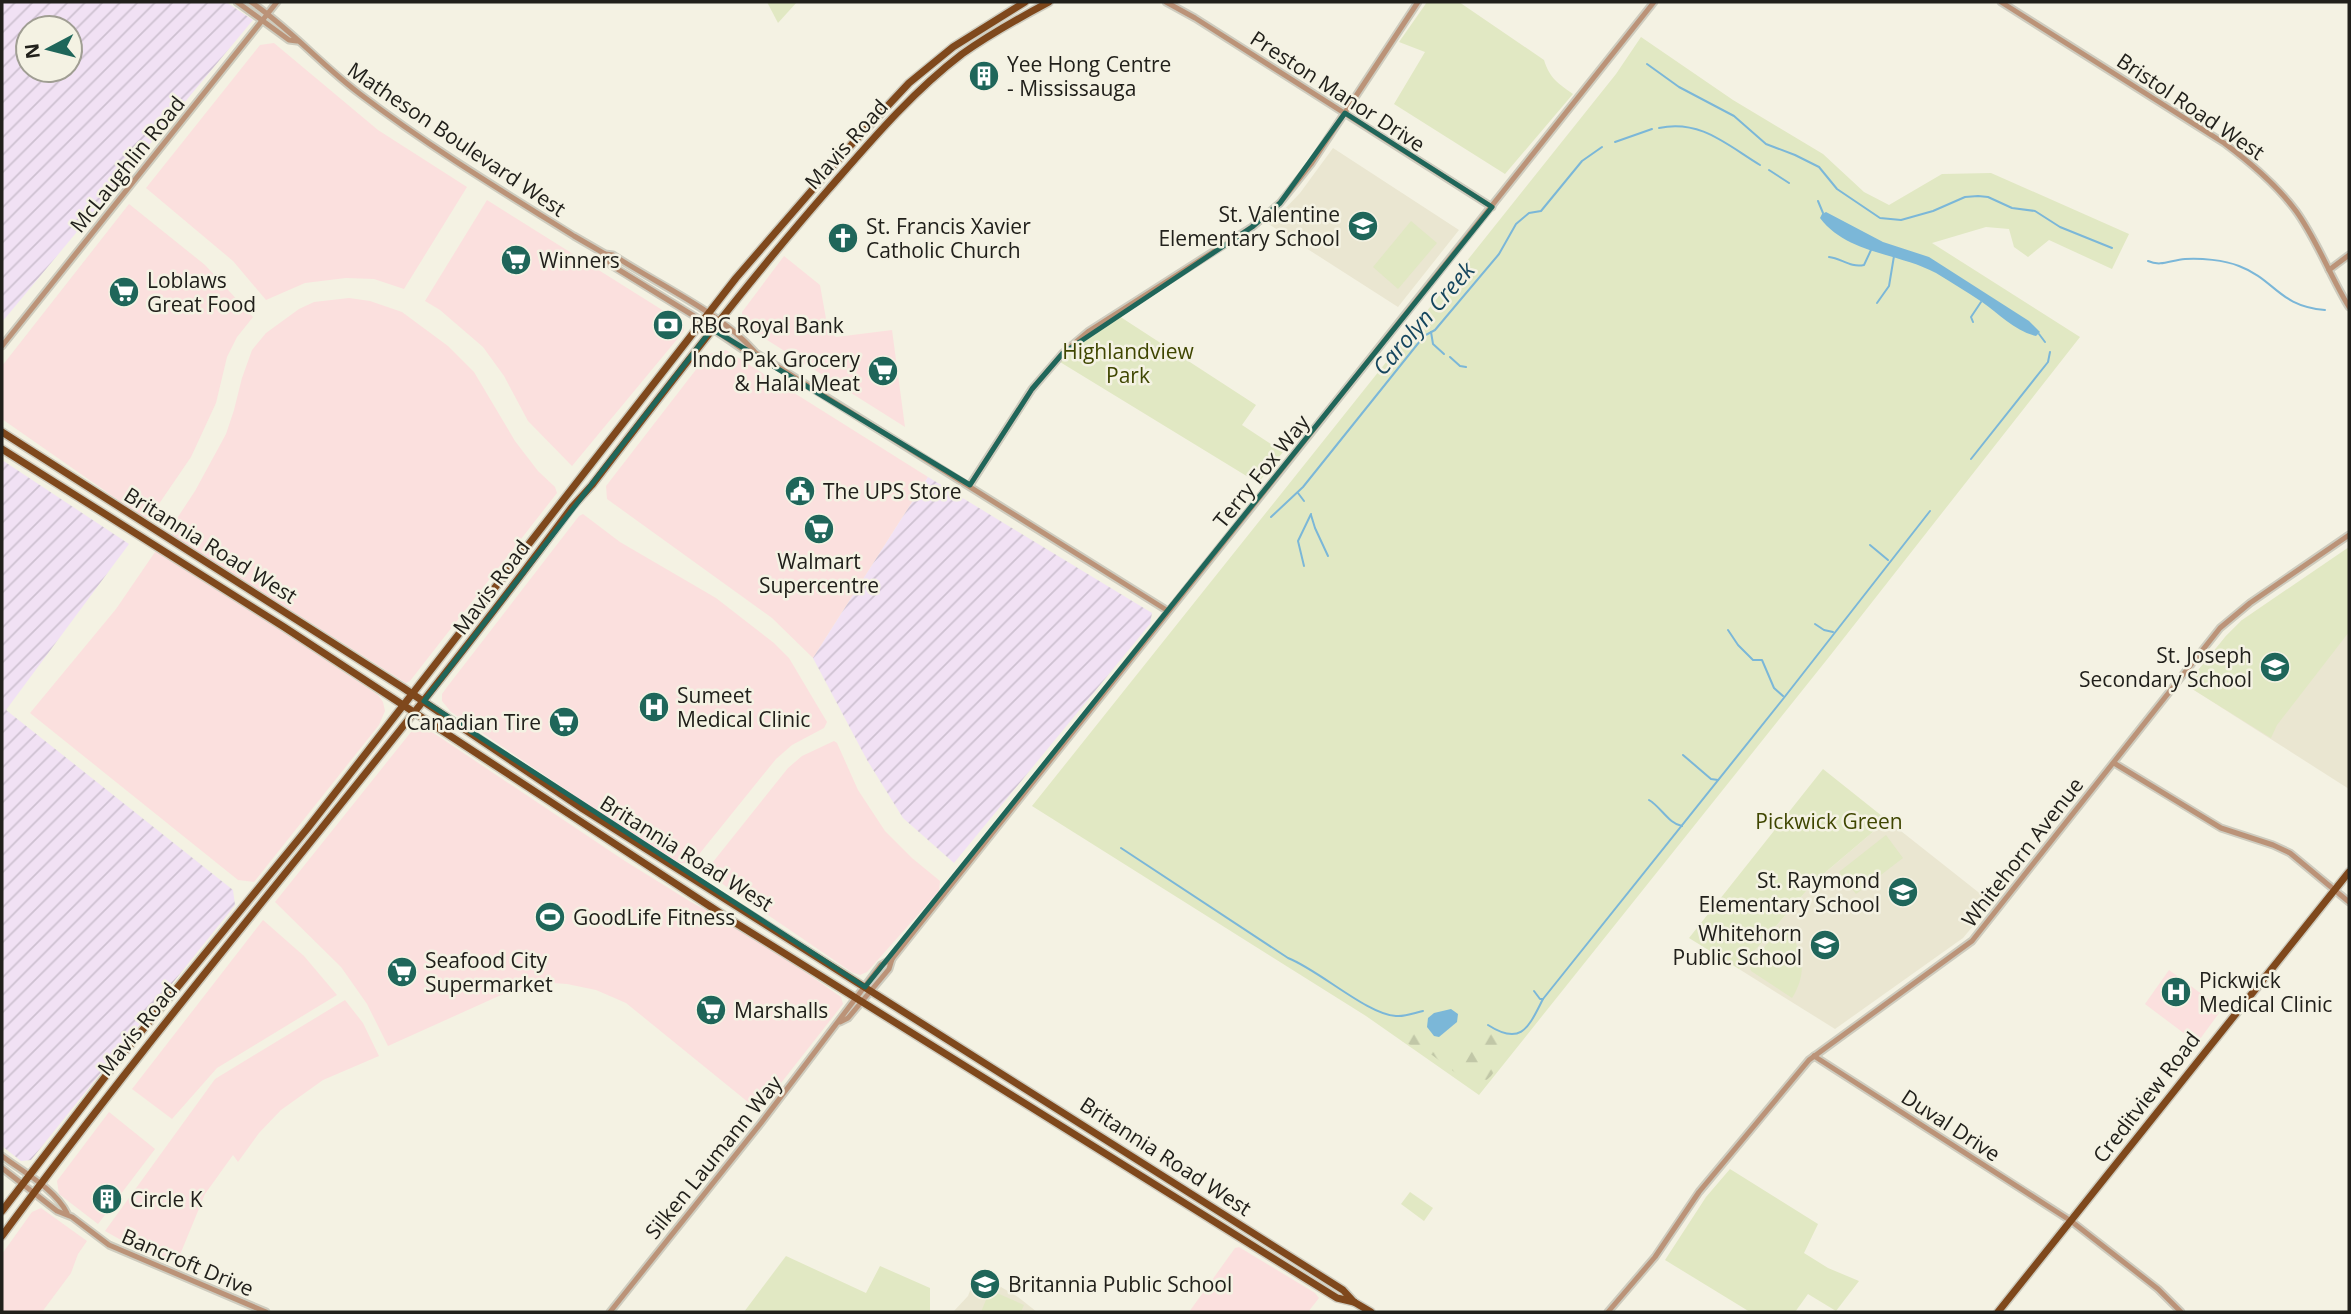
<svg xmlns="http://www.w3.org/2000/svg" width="2351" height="1314" font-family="'Open Sans',sans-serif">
<defs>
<pattern id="industrial-furrows" width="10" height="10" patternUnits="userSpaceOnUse" patternTransform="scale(1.75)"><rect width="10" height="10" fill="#f1e1f4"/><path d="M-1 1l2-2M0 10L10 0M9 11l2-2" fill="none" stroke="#cec1d1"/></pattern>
<pattern id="forest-firs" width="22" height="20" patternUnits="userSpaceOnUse" patternTransform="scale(1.75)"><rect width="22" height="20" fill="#e1e8c3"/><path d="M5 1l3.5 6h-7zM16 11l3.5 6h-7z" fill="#c1c7a7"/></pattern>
</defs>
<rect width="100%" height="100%" fill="#f4f2e3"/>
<!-- commercial -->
<g fill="#fbe0de">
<path d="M274,43L378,130L467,187L404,289L374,279L346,278L305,283L266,300L233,261L146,188L260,45Z"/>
<path d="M487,200L683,323L684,331L572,466L528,421L504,376L483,347L440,310L425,301Z"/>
<path d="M129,204L205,265L253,317L237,337L227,357L216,403L191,457L150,517L144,518L2,419V366Z"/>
<path d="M784,256L820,285L828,330L836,337L892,330L905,427L742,324V312Z"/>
<path d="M349,298L370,301L402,312L448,346L474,372L515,441L538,471L555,487L557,493L410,681L406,683L173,536L170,529L195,491L226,434L234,410L242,378L252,350L266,333L299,309L314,302Z"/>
<path d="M726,350L928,477L813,658L772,618L607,499L606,486L708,354Z"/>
<path d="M583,514L620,542L716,598L774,643L789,658L827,722L824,728L792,745L776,759L692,863H679L599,812L451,712L442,701V694L447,687L579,516Z"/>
<path d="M155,552H163L378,695L383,702L385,711L379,725L254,882L238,880L30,713L116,609Z"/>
<path d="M423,726L625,861L691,902L752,935L841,997L843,1004L759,1111L626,1003L596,990L567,984L553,983L510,991L388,1046L367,1004L341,967L275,902L415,727Z"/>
<path d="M834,741L837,743L858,790L885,831L912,858L940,881L939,891L867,972L860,975L853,973L705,872L788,768L802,756Z"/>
<path d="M263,920L304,956L337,995L217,1068L172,1119L132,1089Z"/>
<path d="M2169,970L2222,1009L2200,1039L2193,1040L2145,1004Z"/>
<path d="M345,1000L363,1023L379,1056L323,1080L281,1110L259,1133L238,1162L233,1155L205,1194L177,1262L135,1248L105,1231L215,1079Z"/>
<path d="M109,1112L155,1149L98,1224L59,1194L57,1181Z"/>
<path d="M41,1208L87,1241L78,1254L71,1273L42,1312H2V1254L32,1212Z"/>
<path d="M1239,1247L1315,1293L1319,1298L1308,1312H1189L1235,1248Z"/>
</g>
<!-- industrial -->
<g fill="url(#industrial-furrows)" fill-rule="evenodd">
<path d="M2,2H226L253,20L2,322ZM28,28H70V70H28Z"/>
<path d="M2,460L129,544L6,710L233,890L235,905L31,1160L21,1161L2,1146Z"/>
<path d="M928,477L1152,613L1150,624L954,863L903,818L867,760L813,658Z"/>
</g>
<!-- built -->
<g fill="#eae6d1">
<path d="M1333,148L1459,230L1398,307L1267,223L1279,215L1300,193Z"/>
<path d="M2242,620L2349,623V789L2186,685L2226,636Z"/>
<path d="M1887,820L1992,903L1963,938L1835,1029L1739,969L1814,882Z"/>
<path d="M977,1273L1018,1297L1037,1312H953L968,1296Z"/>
</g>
<!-- green -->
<g fill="#e1e8c3">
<path d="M767,2H797L778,23Z"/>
<path d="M1427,2H1459L1544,60C1550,79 1558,83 1573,94L1505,174L1394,104L1425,52L1399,42Z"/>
<path d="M1641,37L1733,100L1823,154L1864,192L1889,205L1942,174L1991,173L2129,234L2112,269L2049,240L2028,257L2014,247L2009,229L1986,227L1932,243L2080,337L1829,657L1479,1095L1366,1016L1032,806L1616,74Z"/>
<path d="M1411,221L1437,243L1398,289L1373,267Z"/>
<path d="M1119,316L1256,405L1242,425L1283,452L1258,483L1060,362L1092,334Z"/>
<path d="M2349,547V632L2277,725L2271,738L2186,685L2226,636L2242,620Z"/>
<path d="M1823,769L1887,820L1814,882L1739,969L1689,938Z"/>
<path d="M1886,835L1903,858L1856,894L1839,872Z"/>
<path d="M1780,926C1805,944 1808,973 1792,998L1751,971L1750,967Z"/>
<path d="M1730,1169L1818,1224L1804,1253L1828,1268L1859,1281L1836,1311L1808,1294L1795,1312H1750L1665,1260L1706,1197Z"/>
<path d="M1410,1192L1433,1208L1424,1221L1401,1204Z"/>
<path d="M786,1256L866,1293L880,1266L930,1288V1312H744Z"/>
<path d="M990,1290L1024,1305L1021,1312H981Z"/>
</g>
<!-- forest -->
<path fill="url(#forest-firs)" d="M1412,1027L1454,1052L1469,1051L1482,1031L1491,1033L1512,1048L1491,1076L1477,1089L1432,1055L1402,1041Z"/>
<!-- water -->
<g fill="#7bb7d8">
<path d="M1826,212L1883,242L1929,257L2029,321L2040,332L2036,336C2015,331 1999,314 1982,302C1967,292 1951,282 1936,273C1899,253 1847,254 1820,218L1822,214Z"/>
<path d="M1451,1009L1458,1014L1457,1022L1439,1037L1434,1036L1427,1027L1428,1018L1434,1013Z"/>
</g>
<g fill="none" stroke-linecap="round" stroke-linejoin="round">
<!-- stream -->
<g stroke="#7bb7d8" stroke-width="2">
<path d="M1647,64L1679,87L1734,116L1766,144L1795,155L1819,167L1837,189L1880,218L1901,220L1933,211L1965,197L1978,196L1988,197L2012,208L2035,211L2060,227L2112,248"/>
<path d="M1659,128C1700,119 1727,145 1760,165"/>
<path d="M1615,142L1652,129"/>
<path d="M1769,170L1789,183"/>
<path d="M1818,201L1823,213"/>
<path d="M1829,257C1841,258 1850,268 1864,265L1871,250"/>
<path d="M2148,261C2161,267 2171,260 2185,259C2201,258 2224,260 2239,266C2276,280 2278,306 2325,310"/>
<path d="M1877,303L1889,286L1894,256"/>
<path d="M1973,322L1971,317L1981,302"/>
<path d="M1431,332L1433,344L1444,354"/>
<path d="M2039,334L2045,342"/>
<path d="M1450,357L1460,366L1466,367"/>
<path d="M1971,459L2048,362L2050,352"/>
<path d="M1298,493L1304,501"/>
<path d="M1311,515L1315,528L1328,556"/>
<path d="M1271,517L1303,487L1424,336L1435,330L1499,254L1516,224L1529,213L1541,211L1582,161L1602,147"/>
<path d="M1870,545L1888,560"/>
<path d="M1304,566L1298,541L1311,514"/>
<path d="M1815,624L1824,630L1833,632"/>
<path d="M1728,630L1738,645L1753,660H1762L1774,688L1783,696"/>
<path d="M1683,755L1711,779L1718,780"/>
<path d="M1649,800C1661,807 1669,824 1682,826"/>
<path d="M1121,848L1288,958C1319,970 1368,1015 1396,1016C1405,1017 1414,1013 1423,1011"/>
<path d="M1534,991L1540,999H1543"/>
<path d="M1488,1025C1522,1047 1529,1026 1543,999L1783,699L1930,511"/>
</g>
<!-- minor casing -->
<g stroke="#ceccbf" stroke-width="9">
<g id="minor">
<path d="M237,2L289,40L297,41"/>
<path d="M251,2C291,29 321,65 360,94C428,146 502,191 574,236L605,254L613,255C657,284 720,312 754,351"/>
<path d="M1166,2L1195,18L1492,207"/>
<path d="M2001,2L2224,143C2251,163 2276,184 2296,211C2317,240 2330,276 2349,307"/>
<path d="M605,254L611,265L694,316L742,349L756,353L1168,611"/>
<path d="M2329,270L2349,255"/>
<path d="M2,346L277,2"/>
<path d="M970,485L1032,389L1063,353L1089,331L1252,227L1280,203L1311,164L1418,2"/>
<path d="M2114,763L2221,828L2273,845L2290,853L2349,902"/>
<path d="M840,1022L848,1018L889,969L892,959L1654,2"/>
<path d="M1814,1056L2071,1221L2158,1289L2181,1312"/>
<path d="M2,1156C23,1172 55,1189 67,1213"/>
<path d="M2,1168L57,1211L72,1217L109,1245L266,1312"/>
<path d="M610,1312L761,1123L881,965L892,959"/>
<path d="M1608,1312L1655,1257L1699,1192L1809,1060L1972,941L2220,628L2250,603L2349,535"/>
</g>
</g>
<!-- major casing -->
<g stroke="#ceccbf" stroke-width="10">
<g id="major">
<path d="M2,432L402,687L583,809L1343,1290L1354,1302L1371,1312"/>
<path d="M2,449L284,627L734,922L1308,1280L1337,1298L1354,1302"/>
<path d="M2,1211L118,1060L307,829L736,278L852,144L909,83L953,47L1025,2"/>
<path d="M2,1236C185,987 389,755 572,507L592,485C669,385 745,285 828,190C870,142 911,93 962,54C990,34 1019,18 1049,2"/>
<path d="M1998,1312L2349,872"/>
</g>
</g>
<!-- minor -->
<use href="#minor" stroke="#bb9378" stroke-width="5"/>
<!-- major -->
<use href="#major" stroke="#7f481c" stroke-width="7"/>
</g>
<!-- marked area -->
<path fill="none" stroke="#1f665a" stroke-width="5" stroke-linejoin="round" d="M1345,113L1492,207L865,987L424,701L712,329L970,485L1032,389L1063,353L1252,227L1280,203Z"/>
<!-- icons -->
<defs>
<g id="building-disc" transform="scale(1.575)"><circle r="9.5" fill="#1f665a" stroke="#f4f2e3"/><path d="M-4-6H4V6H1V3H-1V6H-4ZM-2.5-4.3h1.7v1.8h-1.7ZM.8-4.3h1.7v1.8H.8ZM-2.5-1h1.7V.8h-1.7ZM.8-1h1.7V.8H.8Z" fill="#fff"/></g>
<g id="school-disc" transform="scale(1.575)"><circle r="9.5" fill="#1f665a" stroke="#f4f2e3"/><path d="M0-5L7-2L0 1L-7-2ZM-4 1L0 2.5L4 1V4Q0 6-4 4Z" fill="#fff"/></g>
<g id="church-disc" transform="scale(1.575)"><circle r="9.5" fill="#1f665a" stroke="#f4f2e3"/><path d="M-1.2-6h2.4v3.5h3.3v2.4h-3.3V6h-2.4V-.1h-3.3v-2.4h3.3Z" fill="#fff"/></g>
<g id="supermarket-disc" transform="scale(1.575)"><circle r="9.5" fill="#1f665a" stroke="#f4f2e3"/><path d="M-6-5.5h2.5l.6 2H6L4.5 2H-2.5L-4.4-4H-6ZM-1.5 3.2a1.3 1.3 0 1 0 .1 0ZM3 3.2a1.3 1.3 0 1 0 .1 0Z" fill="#fff"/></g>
<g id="bank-disc" transform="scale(1.575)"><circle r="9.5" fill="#1f665a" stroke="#f4f2e3"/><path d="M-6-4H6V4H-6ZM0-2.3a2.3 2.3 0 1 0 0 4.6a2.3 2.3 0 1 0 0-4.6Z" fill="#fff"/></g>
<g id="civic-disc" transform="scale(1.575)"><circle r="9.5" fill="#1f665a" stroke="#f4f2e3"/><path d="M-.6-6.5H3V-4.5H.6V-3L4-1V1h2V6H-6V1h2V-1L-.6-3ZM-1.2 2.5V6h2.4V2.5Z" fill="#fff"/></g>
<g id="hospital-disc" transform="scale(1.575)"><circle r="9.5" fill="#1f665a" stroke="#f4f2e3"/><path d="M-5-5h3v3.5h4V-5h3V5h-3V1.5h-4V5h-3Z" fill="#fff"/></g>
<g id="stadium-disc" transform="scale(1.575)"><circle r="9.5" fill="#1f665a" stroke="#f4f2e3"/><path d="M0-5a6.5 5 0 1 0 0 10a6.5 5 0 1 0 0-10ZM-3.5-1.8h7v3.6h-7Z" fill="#fff"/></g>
</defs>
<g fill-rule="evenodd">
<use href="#building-disc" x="984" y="76"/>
<use href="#school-disc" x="1363" y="226"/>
<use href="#church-disc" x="843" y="238"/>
<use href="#supermarket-disc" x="516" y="260"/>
<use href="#supermarket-disc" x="124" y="292"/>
<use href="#bank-disc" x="668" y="325"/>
<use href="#supermarket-disc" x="883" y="371"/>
<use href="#civic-disc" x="800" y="491"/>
<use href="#supermarket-disc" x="819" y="529"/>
<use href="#school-disc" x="2275" y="667"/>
<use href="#hospital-disc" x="654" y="707"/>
<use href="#supermarket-disc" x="564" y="722"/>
<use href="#school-disc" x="1903" y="892"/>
<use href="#stadium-disc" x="550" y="917"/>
<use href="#school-disc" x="1825" y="945"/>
<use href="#supermarket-disc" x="402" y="972"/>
<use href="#hospital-disc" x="2176" y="992"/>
<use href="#supermarket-disc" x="711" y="1010"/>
<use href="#building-disc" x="107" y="1199"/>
<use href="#school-disc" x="985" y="1284"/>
</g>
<g text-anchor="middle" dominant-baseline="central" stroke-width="5" stroke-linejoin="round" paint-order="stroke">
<!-- poi labels -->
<g font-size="21" fill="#21201b" stroke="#f4f2e3" text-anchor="start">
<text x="1007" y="64">Yee Hong Centre<tspan x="1007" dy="24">- Mississauga</tspan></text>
<text x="1340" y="214" text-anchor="end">St. Valentine<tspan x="1340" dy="24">Elementary School</tspan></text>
<text x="866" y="226">St. Francis Xavier<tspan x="866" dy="24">Catholic Church</tspan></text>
<text x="539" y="260">Winners</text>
<text x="147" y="280">Loblaws<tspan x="147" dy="24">Great Food</tspan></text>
<text x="691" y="325">RBC Royal Bank</text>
<text x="860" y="359" text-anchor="end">Indo Pak Grocery<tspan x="860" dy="24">&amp; Halal Meat</tspan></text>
<text x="823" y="491">The UPS Store</text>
<text x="819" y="561" text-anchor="middle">Walmart<tspan x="819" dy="24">Supercentre</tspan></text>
<text x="2252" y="655" text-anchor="end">St. Joseph<tspan x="2252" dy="24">Secondary School</tspan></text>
<text x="677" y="695">Sumeet<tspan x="677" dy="24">Medical Clinic</tspan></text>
<text x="541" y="722" text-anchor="end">Canadian Tire</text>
<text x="1880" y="880" text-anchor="end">St. Raymond<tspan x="1880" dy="24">Elementary School</tspan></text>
<text x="573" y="917">GoodLife Fitness</text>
<text x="1802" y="933" text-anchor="end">Whitehorn<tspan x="1802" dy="24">Public School</tspan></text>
<text x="425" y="960">Seafood City<tspan x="425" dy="24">Supermarket</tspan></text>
<text x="2199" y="980">Pickwick<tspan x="2199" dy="24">Medical Clinic</tspan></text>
<text x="734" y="1010">Marshalls</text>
<text x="130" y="1199">Circle K</text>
<text x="1008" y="1284">Britannia Public School</text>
</g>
<!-- street labels -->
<g font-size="21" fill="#21201b" stroke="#f4f2e3">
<text transform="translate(1338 91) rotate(33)">Preston Manor Drive</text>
<text transform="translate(2191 106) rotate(34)">Bristol Road West</text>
<text transform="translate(457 139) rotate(34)">Matheson Boulevard West</text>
<text transform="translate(846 144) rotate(-48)">Mavis Road</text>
<text transform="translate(127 164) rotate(-51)">McLaughlin Road</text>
<text transform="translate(1261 471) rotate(-51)">Terry Fox Way</text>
<text transform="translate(211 545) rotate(32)">Britannia Road West</text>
<text transform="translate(491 587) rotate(-53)">Mavis Road</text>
<text transform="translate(2022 852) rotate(-52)">Whitehorn Avenue</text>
<text transform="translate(687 853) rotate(32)">Britannia Road West</text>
<text transform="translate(137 1029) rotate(-51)">Mavis Road</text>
<text transform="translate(2146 1097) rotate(-52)">Creditview Road</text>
<text transform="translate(1951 1125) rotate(33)">Duval Drive</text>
<text transform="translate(1166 1156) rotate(33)">Britannia Road West</text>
<text transform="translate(713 1157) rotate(-51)">Silken Laumann Way</text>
<text transform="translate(188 1262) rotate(23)">Bancroft Drive</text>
</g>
<!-- park labels -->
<g font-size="21" fill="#3f4600" stroke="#f4f2e3">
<text x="1128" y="351">Highlandview<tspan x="1128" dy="24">Park</tspan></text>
<text x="1829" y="821">Pickwick Green</text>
</g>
<!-- water labels -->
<g font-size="23" font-style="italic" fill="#15465e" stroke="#f4f2e3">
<text transform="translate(1423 318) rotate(-49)">Carolyn Creek</text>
</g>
</g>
<!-- border -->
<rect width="2351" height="1314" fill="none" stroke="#21201b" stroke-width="7"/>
<!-- north arrow -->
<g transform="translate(49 49) rotate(263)"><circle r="33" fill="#f4f2e3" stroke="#a09e93" stroke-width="2"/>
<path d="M0-5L12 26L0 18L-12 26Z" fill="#1f665a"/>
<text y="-10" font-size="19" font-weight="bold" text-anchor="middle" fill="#21201b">N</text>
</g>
</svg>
